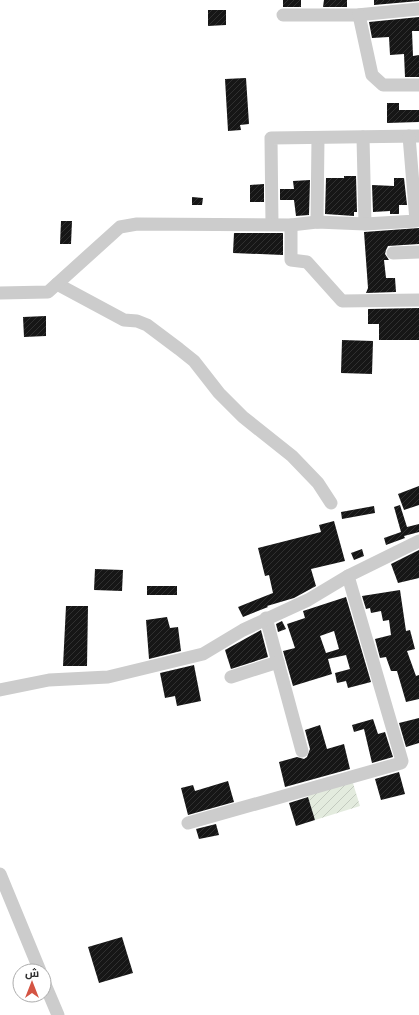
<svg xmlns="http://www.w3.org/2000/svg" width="419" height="1015" font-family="'Asap Condensed',Cairo,sans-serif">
<defs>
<pattern id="garden-furrows" width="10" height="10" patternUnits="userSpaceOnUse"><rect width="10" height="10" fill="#e3ebde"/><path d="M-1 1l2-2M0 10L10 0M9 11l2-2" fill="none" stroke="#c3cabf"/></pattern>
<pattern id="building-hatch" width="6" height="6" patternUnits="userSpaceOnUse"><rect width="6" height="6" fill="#161616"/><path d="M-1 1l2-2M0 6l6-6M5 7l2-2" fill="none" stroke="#303030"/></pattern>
</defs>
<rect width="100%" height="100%" fill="#fff"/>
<!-- garden -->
<path fill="url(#garden-furrows)" d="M352,780L360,806L315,820L307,793Z"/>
<!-- building -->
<g fill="url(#building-hatch)" fill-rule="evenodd">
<rect x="283" y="0" width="18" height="7"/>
<path d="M324,0H347V7H323Z"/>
<path d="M374,0H419V1L374,5Z"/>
<path d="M208,10H226V25L208,26Z"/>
<path d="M419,17V31H412L413,56L419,55V77H405L404,54L390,55L389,37L372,38L369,22Z"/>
<path d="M246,78L249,124L240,125L241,130L228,131L225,79Z"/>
<path d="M387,103H399V110H419V122L387,123Z"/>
<path d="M344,176H356L357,212H354V216L325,214L326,178H344Z"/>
<path d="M394,178H404L407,205H399V214H390V211L373,212L372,185L394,186Z"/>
<path d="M310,180L309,215L296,216L294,200H280V189H294L293,181Z"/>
<path d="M264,184V202H250V185Z"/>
<path d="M192,197L203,198L202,205H192Z"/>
<path d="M61,221H72L71,244H60Z"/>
<path d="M419,228V244L388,246L386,250L385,254L389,260H384L386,278H395L396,292L366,293L368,288L364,232Z"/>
<path d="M234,233H283V255L233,253Z"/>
<path d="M419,308V340H379V324H368V309Z"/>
<path d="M46,316V336L24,337L23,317Z"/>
<path d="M342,340L373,341L372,374L341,373Z"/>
<path d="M419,486V505L404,510L398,494Z"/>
<path d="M400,505L407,527L419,524V532L404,536L405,538L386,545L384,538L401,532L394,507Z"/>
<path d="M374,506L375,513L342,519L341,512Z"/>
<path d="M334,521L345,561L311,569L316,586L294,598L267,606L268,607L243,617L238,607L273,593L269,575L265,576L258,548L321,532L319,525Z"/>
<path d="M362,549L364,556L354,560L351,553Z"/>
<path d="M419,550V578L398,583L391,564Z"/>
<path d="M95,569L123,570L122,591L94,590Z"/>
<rect x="147" y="586" width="30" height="9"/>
<path d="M400,590L406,631L410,630L415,649L407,651L416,676L419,675V699L406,702L397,671H391L386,657L380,658L375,639L391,635L389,620L383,621L381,611L371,613L370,608L366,609L362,596Z"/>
<path d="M346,597L371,682L348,688L346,681L337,683L335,673L350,669L346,655L328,659L332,674L293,686L283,651L295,648L287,624L305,618L303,611ZM334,631L339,649L326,653L320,636Z"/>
<path d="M66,606H88L87,666H63Z"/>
<path d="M167,617L170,628L178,627L181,651L149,659L146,620Z"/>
<path d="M282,621L286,629L278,632L276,624Z"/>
<path d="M261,630L268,657L231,669L225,650Z"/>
<path d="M194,665L201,701L177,706L175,696L165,698L160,673Z"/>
<path d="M419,718V743L406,747L399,723Z"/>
<path d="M373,719L378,734L385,732L393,757L372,763L364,729L354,732L352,725Z"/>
<path d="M320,725L327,749L344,744L350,769L285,787L279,762L297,757L304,759L307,757L310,749L305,730Z"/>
<path d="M399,772L405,794L381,800L375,779Z"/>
<path d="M228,781L234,802L188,815L181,788L193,785L195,791Z"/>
<path d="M308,797L315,820L296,826L289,803Z"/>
<path d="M216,824L219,835L199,839L196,829Z"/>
<path d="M122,937L133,973L99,983L88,947Z"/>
</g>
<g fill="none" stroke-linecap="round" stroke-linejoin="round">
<!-- minor -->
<g stroke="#ccc" stroke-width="13">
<path d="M283,15H357L419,9"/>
<path d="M359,15L372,75L383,85H419"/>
<path d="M363,137L365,224"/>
<path d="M317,222L318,138"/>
<path d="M272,224L271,138L419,136"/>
<path d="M291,225V260L307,262L342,301L419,300"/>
<path d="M393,253L419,252"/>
<path d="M57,284L124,320L137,321L147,325L179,349L194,361L219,393L243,417L292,456L318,483L331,503"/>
<path d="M0,293L48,292L120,227L137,224L291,225L317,222L365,224L416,221L409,136"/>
<path d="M266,618L302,751"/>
<path d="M231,677L278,662"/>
<path d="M0,690L49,680L108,677L203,654L243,630L308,600L348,576L419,541"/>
<path d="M188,823L401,763L402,761L348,576"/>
<path d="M0,874L40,971"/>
<path d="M44,982L58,1015"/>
</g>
</g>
<!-- north arrow -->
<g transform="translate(32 983)"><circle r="19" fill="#ffffff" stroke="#acacac"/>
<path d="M0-3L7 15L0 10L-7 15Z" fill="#d45443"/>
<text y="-6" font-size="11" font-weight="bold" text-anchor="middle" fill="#2f2f2f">ش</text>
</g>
</svg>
